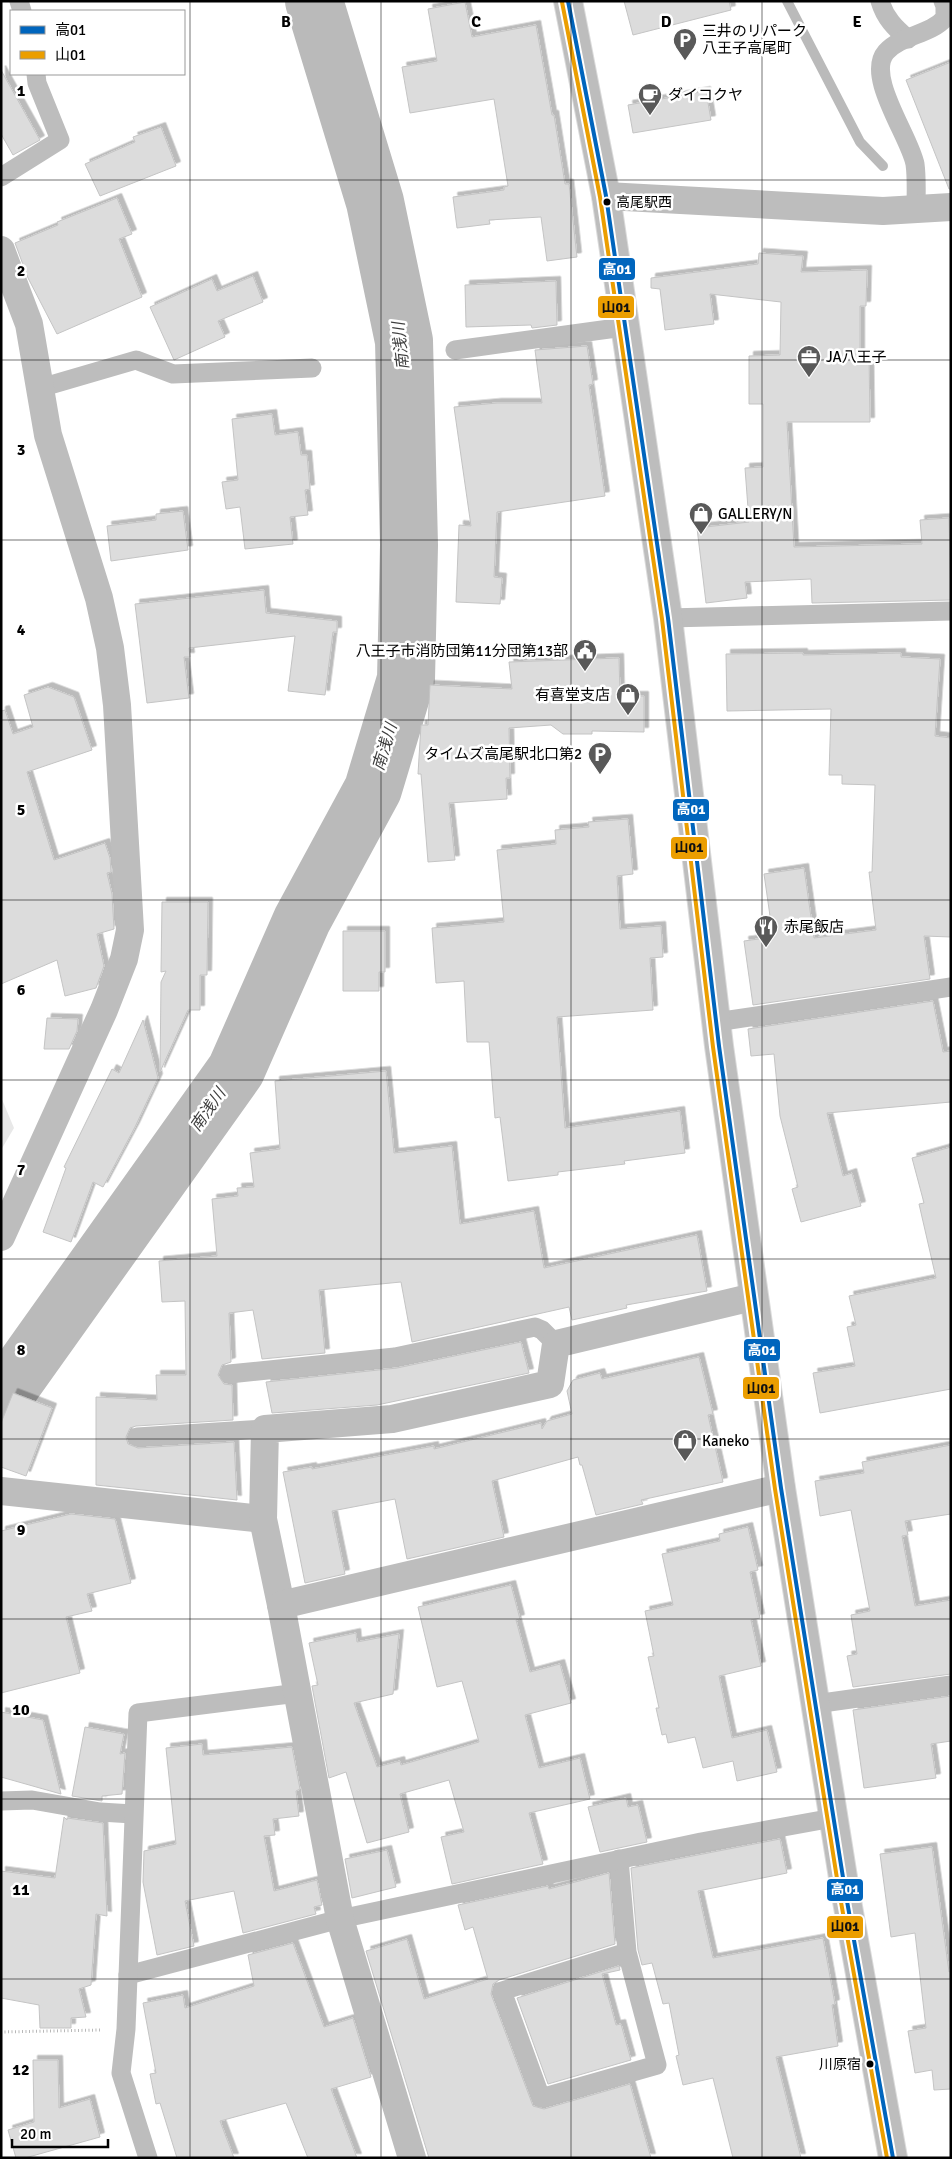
<svg xmlns="http://www.w3.org/2000/svg" width="952" height="2159" font-family="Signika,'Noto Sans JP',sans-serif">
<defs>
<filter id="shadow"><feDropShadow dx="4.5" dy="-4.5" stdDeviation="0" flood-color="#0004"/></filter>
</defs>
<rect width="100%" height="100%" fill="#fff"/>
<!-- green -->
<path fill="#e8e8e8" d="M1,1097L14,1128L1,1150Z"/>
<g fill="none" stroke-linecap="round" stroke-linejoin="round">
<!-- stream -->
<path stroke="#bababa" stroke-width="10" d="M787,1L860,142L883,166"/>
<!-- river -->
<path stroke="#bababa" stroke-width="58" d="M1,1400L236,1070L302,920L373,789L406,679L409,545L404,341L375,202L314,1"/>
</g>
<!-- building -->
<g fill="#dcdcdc" stroke="#c4c4c4" filter="url(#shadow)">
<path d="M624,1H729L731,10L633,35Z"/>
<path d="M465,2L472,37L536,25L552,115H554L565,184H569L577,257L547,261L541,217L489,220L490,224L457,228L453,197L504,190V187L508,186L494,99L410,113L402,67L437,61L428,9Z"/>
<path d="M951,62V189H949L906,80Z"/>
<path d="M1,70L40,140L13,155L1,134Z"/>
<path d="M706,91L711,120L633,133L628,105Z"/>
<path d="M161,127L176,166L100,196L85,164L135,142L133,137Z"/>
<path d="M117,198L132,234L119,239L142,297L57,334L28,278L15,243L58,225L57,222Z"/>
<path d="M759,253L803,256L801,272L867,270L866,306H860V355H869L870,422H787L794,547L922,544L920,520L949,518L951,600L812,603L811,579L745,582L747,598L706,603L697,528L749,522L745,468L763,467V404H749V356L780,355L781,302L710,294L714,324L665,330L660,289L651,288V278L758,264Z"/>
<path d="M253,276L263,302L218,321L225,337L174,360L150,307L212,279L217,291Z"/>
<path d="M556,281L557,325L532,328L531,325L466,327L465,285Z"/>
<path d="M587,346L593,384L589,385L605,496L497,512L494,577L502,578L500,604L456,602L459,525L471,526L454,407L497,403H542L535,350Z"/>
<path d="M272,414L275,435L298,432L301,455H307L310,489L305,490L308,515L290,517L293,544L245,549L240,507L226,509L222,482L238,480L232,419Z"/>
<path d="M183,511L188,550L111,561L107,526L156,520V514Z"/>
<path d="M264,590L266,613L337,621V632H333L325,695L288,691L295,636L189,648L190,657H184L189,698L147,703L135,604Z"/>
<path d="M803,653V655L901,653V657L940,659L935,736L951,738V937L924,936L930,979L753,1005L744,941L773,937L764,874L804,868L814,938L876,930L869,872H872L875,785L842,784V775H829L831,709L727,711L726,654Z"/>
<path d="M619,658L620,696H644V732L592,731V734H563L551,725L509,728L510,778H506L507,799L449,803L455,860L428,862L421,774H418L421,725H428L430,685L512,689L509,662Z"/>
<path d="M48,687L74,697L92,750L27,772L54,860L105,843L110,858L111,872L107,873L112,894L114,929L97,934L104,966L96,988L65,996L57,960L1,984V711L5,710L13,734L33,727L24,695Z"/>
<path d="M628,819L633,874L617,876L620,929L661,926L663,957L650,958L653,1010L557,1017L565,1128L680,1111L685,1153L624,1161L625,1164L558,1172V1175L508,1181L500,1117L495,1118L489,1042H467L464,981L436,983L432,928L504,922L497,850L556,844L555,830L589,827L588,822Z"/>
<path d="M162,902H208L207,975H200V1010H188L160,1072L161,982L166,971L161,972Z"/>
<path d="M343,931H385V972H379V991H343Z"/>
<path d="M933,1001L943,1052L951,1051V1102L827,1113L843,1176L852,1173L861,1206L801,1222L792,1189L798,1187L780,1116L774,1054L751,1056L748,1029Z"/>
<path d="M47,1018L78,1019L77,1031L69,1049H44Z"/>
<path d="M143,1020L158,1078L135,1127L103,1187L93,1182L71,1242L43,1232L66,1168L64,1167L112,1069L119,1073Z"/>
<path d="M386,1071L394,1153L452,1146L460,1224L534,1211L544,1268L697,1235L707,1291L626,1305L627,1308L572,1320L569,1307L412,1342L401,1282L319,1290L325,1353L262,1359L253,1310L229,1313L231,1362L222,1365L218,1375L224,1384L232,1385L233,1420L136,1426L130,1428L126,1437L128,1444L138,1448L234,1442L237,1500L96,1485V1397L157,1400L156,1375H186L185,1301L162,1302L159,1261L217,1256L212,1199L238,1196L237,1188L254,1187L250,1153L280,1149L275,1081Z"/>
<path d="M951,1147V1389L820,1413L813,1373L855,1366L847,1327L856,1325L849,1296L936,1278L919,1204L924,1203L912,1158Z"/>
<path d="M521,1342L529,1373L377,1405L272,1413L266,1382L397,1368Z"/>
<path d="M699,1357L713,1414L708,1415L723,1482L641,1500L643,1504L596,1515L582,1465H580L578,1457L492,1481L504,1537L407,1559L395,1499L332,1511L345,1574L305,1583L283,1472L312,1467V1469L434,1446V1449L541,1423L542,1429L547,1421L572,1414L567,1391L573,1380L600,1373L602,1379Z"/>
<path d="M13,1393L52,1408L26,1476L1,1467V1423Z"/>
<path d="M951,1445V1514L905,1521L908,1535L902,1536L915,1606L951,1600V1674L853,1687L847,1656L857,1654L851,1615L870,1611L851,1510L820,1516L815,1481L864,1473L862,1462Z"/>
<path d="M71,1514L115,1519L131,1583L87,1594L92,1611L66,1617L80,1673L1,1693V1531Z"/>
<path d="M748,1527L758,1570L750,1572L760,1618L751,1620L761,1666L719,1676L732,1738L767,1730L777,1772L737,1781L733,1761L703,1768L695,1737L668,1743L666,1734L662,1735L656,1708H659L648,1657L654,1656L645,1611L673,1605L662,1554L720,1541L719,1534Z"/>
<path d="M511,1585L520,1619L516,1620L530,1672L560,1664L571,1703L525,1715L539,1768L580,1758L590,1799L529,1813L543,1864L452,1884L441,1837L464,1832L449,1780L400,1794L409,1832L367,1843L346,1772L329,1778L312,1686L318,1685L309,1643L356,1633L357,1642L399,1634L393,1694L354,1703L377,1767L400,1761L401,1765L479,1742L462,1681L437,1687L418,1607Z"/>
<path d="M951,1696V1741L931,1744L936,1778L864,1788L853,1710Z"/>
<path d="M1,1712L43,1720L61,1794L1,1777Z"/>
<path d="M85,1727L124,1734L120,1754L125,1753L122,1794L102,1796V1801L72,1796Z"/>
<path d="M202,1744L203,1755L292,1747L300,1789L296,1791L299,1816L273,1819L275,1835L264,1836L274,1891L317,1880L322,1905L314,1907L316,1914L243,1933L234,1891L185,1901L194,1946L157,1955L143,1882L144,1851L176,1844L166,1748Z"/>
<path d="M626,1798L628,1807L638,1805L647,1842L600,1852L588,1807Z"/>
<path d="M64,1817L67,1820V1818L103,1823L107,1916L96,1914L91,1985L79,1989L86,2017L71,2018V2028H40L39,2005L1,1998V1871L55,1878Z"/>
<path d="M780,1839L787,1873L698,1891L713,1958L823,1938L835,2004L832,2005L838,2046L776,2057L801,2158H733L713,2078L683,2085L676,2056L679,2055L669,2003L663,2004L652,1963L642,1965L638,1950L631,1868Z"/>
<path d="M932,1847L949,1972L951,1971V2089L934,2090L932,2070L915,2073L908,2031L926,2028L915,1933L891,1937L880,1854Z"/>
<path d="M387,1850L396,1887L352,1898L345,1859Z"/>
<path d="M609,1873L615,1944L499,1980L493,1984L491,1994L533,2106L544,2109L630,2084L651,2158H429L366,1951L407,1939L424,1999L488,1979L473,1927L465,1930L458,1905L548,1886L549,1889Z"/>
<path d="M293,1943L324,2027L353,2018L371,2077L331,2089L357,2158H308L286,2103L220,2121L234,2158H177L160,2103L156,2104L150,2074L156,2073L143,2003L183,1995L185,2008L254,1986L248,1955Z"/>
<path d="M619,1966L620,1970L602,1974L616,2025L621,2024L631,2060L548,2084L517,1998Z"/>
<path d="M33,2060H58L59,2108L90,2099L100,2137L25,2158H16L8,2130L34,2122Z"/>
</g>
<g fill="none" stroke-linecap="round" stroke-linejoin="round">
<!-- trunk casing -->
<g stroke="#dbdbdb" stroke-width="30">
<path id="trunk" d="M568,1L606,196L668,618L719,1046L781,1488L845,1890L893,2158"/>
</g>
<!-- path -->
<path stroke="#b8b8b8" stroke-width="3" stroke-dasharray="1 2.5" stroke-linecap="butt" d="M1,2032L101,2030"/>
<!-- service -->
<g stroke="#bdbdbd" stroke-width="19">
<path d="M19,1L22,11"/>
<path d="M880,1C885,18 895,28 908,39"/>
<path d="M1,177L60,140L37,83L36,74"/>
<path d="M916,210C916,195 917,178 915,164C910,137 865,76 886,52C901,35 930,35 945,18V6L943,1"/>
<path d="M455,350L624,327"/>
<path d="M40,388L136,360L173,374L312,368"/>
<path d="M668,618L951,611"/>
<path d="M716,1022L951,987"/>
<path d="M229,1374L395,1357L535,1327L542,1330L556,1344"/>
<path d="M137,1437L265,1429"/>
<path d="M815,1704L951,1685"/>
<path d="M1,1801L32,1800L100,1812L133,1814"/>
<path d="M619,1859L627,1952L657,2065L541,2098L502,1991L627,1952"/>
<path d="M128,1975L340,1919L701,1842L833,1818"/>
<path d="M148,2158L121,2073L126,2029L138,1713L298,1693"/>
</g>
<!-- minor -->
<g stroke="#bdbdbd" stroke-width="28">
<path d="M1,250L29,324L48,435L99,598L110,648L117,705L130,930L124,959L104,1010L1,1237"/>
<path d="M1,1491L263,1519"/>
<path d="M281,1605L263,1519L265,1429L392,1419L550,1384L556,1344L753,1297"/>
<path d="M412,2158L340,1919L281,1605L781,1488"/>
</g>
<!-- tertiary -->
<path stroke="#bdbdbd" stroke-width="28" d="M606,196L883,211L951,207"/>
<!-- trunk -->
<use href="#trunk" stroke="#bdbdbd" stroke-width="28"/>
<!-- bus-1 casing -->
<g stroke="#fff" stroke-width="8">
<path id="bus-1" d="M568,1L606,196L668,618L719,1046L781,1488L845,1890L893,2158"/>
</g>
<!-- bus-2 casing -->
<g stroke="#fff" stroke-width="8">
<path id="bus-2" d="M562,2L600,197L662,619L713,1047L775,1489L839,1891L887,2158"/>
</g>
<!-- bus-1 -->
<use href="#bus-1" stroke="#0065bd" stroke-width="4"/>
<!-- bus-2 -->
<use href="#bus-2" stroke="#eb9e00" stroke-width="4"/>
</g>
<!-- grid -->
<path fill="none" stroke="#000" stroke-width="1" stroke-opacity="0.55" d="M190,1V2158M381,1V2158M571,1V2158M762,1V2158M1,180H951M1,360H951M1,540H951M1,720H951M1,900H951M1,1080H951M1,1259H951M1,1439H951M1,1619H951M1,1799H951M1,1979H951"/>
<!-- icons -->
<defs>
<g id="parking-pin" transform="scale(1.25)"><path d="M0 17L-7.5 6A9.5 9.5 0 1 1 7.5 6Z" fill="#595959" stroke="#fff"/><path d="M-3.5-5.5H1a3.5 3.5 0 0 1 0 7H-1V5.5H-3.5ZM-1-3.4V-.6H.8a1.4 1.4 0 0 0 0-2.8Z" fill="#fff"/></g>
<g id="cafe-pin" transform="scale(1.25)"><path d="M0 17L-7.5 6A9.5 9.5 0 1 1 7.5 6Z" fill="#595959" stroke="#fff"/><path d="M-5.5-4.5H6V0H3Q3 3.5 0 3.5H-2.5Q-5.5 3.5-5.5 0ZM3-3.2v2h1.7v-2ZM-6 4.5H4V6H-6Z" fill="#fff"/></g>
<g id="office-pin" transform="scale(1.25)"><path d="M0 17L-7.5 6A9.5 9.5 0 1 1 7.5 6Z" fill="#595959" stroke="#fff"/><path d="M-6-3h4V-5.5h4V-3h4V5H-6ZM-1-4.5V-3h2v-1.5ZM-6 0V1H6V0Z" fill="#fff"/></g>
<g id="shop-pin" transform="scale(1.25)"><path d="M0 17L-7.5 6A9.5 9.5 0 1 1 7.5 6Z" fill="#595959" stroke="#fff"/><path d="M-5-2.5h2.3a2.7 3.5 0 0 1 5.4 0H5L5.5 6h-11ZM-1.5-2.5h3a1.5 2.3 0 0 0-3 0Z" fill="#fff"/></g>
<g id="civic-pin" transform="scale(1.25)"><path d="M0 17L-7.5 6A9.5 9.5 0 1 1 7.5 6Z" fill="#595959" stroke="#fff"/><path d="M-.6-6.5H3V-4.5H.6V-3L4-1V1h2V6H-6V1h2V-1L-.6-3ZM-1.2 2.5V6h2.4V2.5Z" fill="#fff"/></g>
<g id="restaurant-pin" transform="scale(1.25)"><path d="M0 17L-7.5 6A9.5 9.5 0 1 1 7.5 6Z" fill="#595959" stroke="#fff"/><path d="M-5-6h1v4h1v-4h1v4h1v-4h1v5L-1.5 .5V6h-2V.5L-5-1ZM5-6V6H3V1.5H1.5Q1.5-4 5-6Z" fill="#fff"/></g>
</defs>
<g fill-rule="evenodd">
<use href="#parking-pin" x="685" y="40"/>
<use href="#cafe-pin" x="650" y="95"/>
<use href="#office-pin" x="809" y="357"/>
<use href="#shop-pin" x="701" y="514"/>
<use href="#civic-pin" x="585" y="651"/>
<use href="#shop-pin" x="628" y="695"/>
<use href="#parking-pin" x="600" y="754"/>
<use href="#restaurant-pin" x="766" y="927"/>
<use href="#shop-pin" x="685" y="1441"/>
</g>
<!-- markers -->
<g fill="#000" stroke="#fff" stroke-width="2">
<circle cx="607" cy="202" r="4.5"/>
<circle cx="870" cy="2064" r="4.5"/>
</g>
<g text-anchor="middle" dominant-baseline="central" stroke-width="5" stroke-linejoin="round" paint-order="stroke">
<!-- bus labels -->
<g font-size="14" fill="#000" stroke="#fff" text-anchor="start">
<text x="616" y="202">高尾駅西</text>
<text x="861" y="2064" text-anchor="end">川原宿</text>
</g>
<!-- poi labels -->
<g font-size="15" fill="#000" stroke="#fff" text-anchor="start">
<text x="702" y="31">三井のリパーク<tspan x="702" dy="17">八王子高尾町</tspan></text>
<text x="668" y="95">ダイコクヤ</text>
<text x="826" y="357">JA八王子</text>
<text x="718" y="514">GALLERY/N</text>
<text x="568" y="651" text-anchor="end">八王子市消防団第11分団第13部</text>
<text x="610" y="695" text-anchor="end">有喜堂支店</text>
<text x="582" y="754" text-anchor="end">タイムズ高尾駅北口第2</text>
<text x="784" y="927">赤尾飯店</text>
<text x="702" y="1441">Kaneko</text>
</g>
<!-- water labels -->
<g font-size="16" font-style="italic" fill="#3e3e3e" stroke="#fff">
<text transform="translate(401 346) rotate(-96)">南浅川</text>
<text transform="translate(385 747) rotate(-73)">南浅川</text>
<text transform="translate(208 1110) rotate(-55)">南浅川</text>
</g>
</g>
<g font-size="16" text-anchor="middle" font-weight="bold" fill="#000" stroke="#fff" stroke-width="5" stroke-linejoin="round" paint-order="stroke">
<text x="286" y="27">B</text>
<text x="476" y="27">C</text>
<text x="666" y="27">D</text>
<text x="857" y="27">E</text>
<text x="21" y="96">1</text>
<text x="21" y="276">2</text>
<text x="21" y="455">3</text>
<text x="21" y="635">4</text>
<text x="21" y="815">5</text>
<text x="21" y="995">6</text>
<text x="21" y="1175">7</text>
<text x="21" y="1355">8</text>
<text x="21" y="1535">9</text>
<text x="21" y="1715">10</text>
<text x="21" y="1895">11</text>
<text x="21" y="2075">12</text>
</g>
<g stroke="#fff" stroke-width="2">
<rect x="598" y="257" width="38" height="24" rx="5" fill="#0065bd"/>
<rect x="597" y="295" width="38" height="24" rx="5" fill="#eb9e00"/>
<rect x="672" y="798" width="38" height="24" rx="5" fill="#0065bd"/>
<rect x="670" y="836" width="38" height="24" rx="5" fill="#eb9e00"/>
<rect x="743" y="1338" width="38" height="24" rx="5" fill="#0065bd"/>
<rect x="742" y="1376" width="38" height="24" rx="5" fill="#eb9e00"/>
<rect x="826" y="1878" width="38" height="24" rx="5" fill="#0065bd"/>
<rect x="826" y="1915" width="38" height="24" rx="5" fill="#eb9e00"/>
</g>
<g font-size="14" text-anchor="middle" font-weight="bold" fill="#fff">
<text x="617" y="274">高01</text>
<text x="691" y="814">高01</text>
<text x="762" y="1355">高01</text>
<text x="845" y="1894">高01</text>
</g>
<g font-size="14" text-anchor="middle" font-weight="bold" fill="#111">
<text x="616" y="312">山01</text>
<text x="689" y="852">山01</text>
<text x="761" y="1393">山01</text>
<text x="845" y="1931">山01</text>
</g>
<!-- border -->
<rect width="952" height="2159" fill="none" stroke="#000000" stroke-width="5"/>
<!-- legend -->
<rect x="10" y="10" width="175" height="65" fill="#ffffff" stroke="#999999"/>
<rect x="20" y="26" width="25" height="8" fill="#0065bd" stroke="#999999"/>
<text x="55" y="35" font-size="15" fill="#000000">高01</text>
<rect x="20" y="51" width="25" height="8" fill="#eb9e00" stroke="#999999"/>
<text x="55" y="60" font-size="15" fill="#000000">山01</text>
<!-- scale -->
<path d="M12 2139v8h96v-8" fill="none" stroke="#000000" stroke-width="2.5"/>
<text x="20" y="2139" font-size="15" fill="#000000" stroke="#ffffff" stroke-width="4" paint-order="stroke">20 m</text>
</svg>
